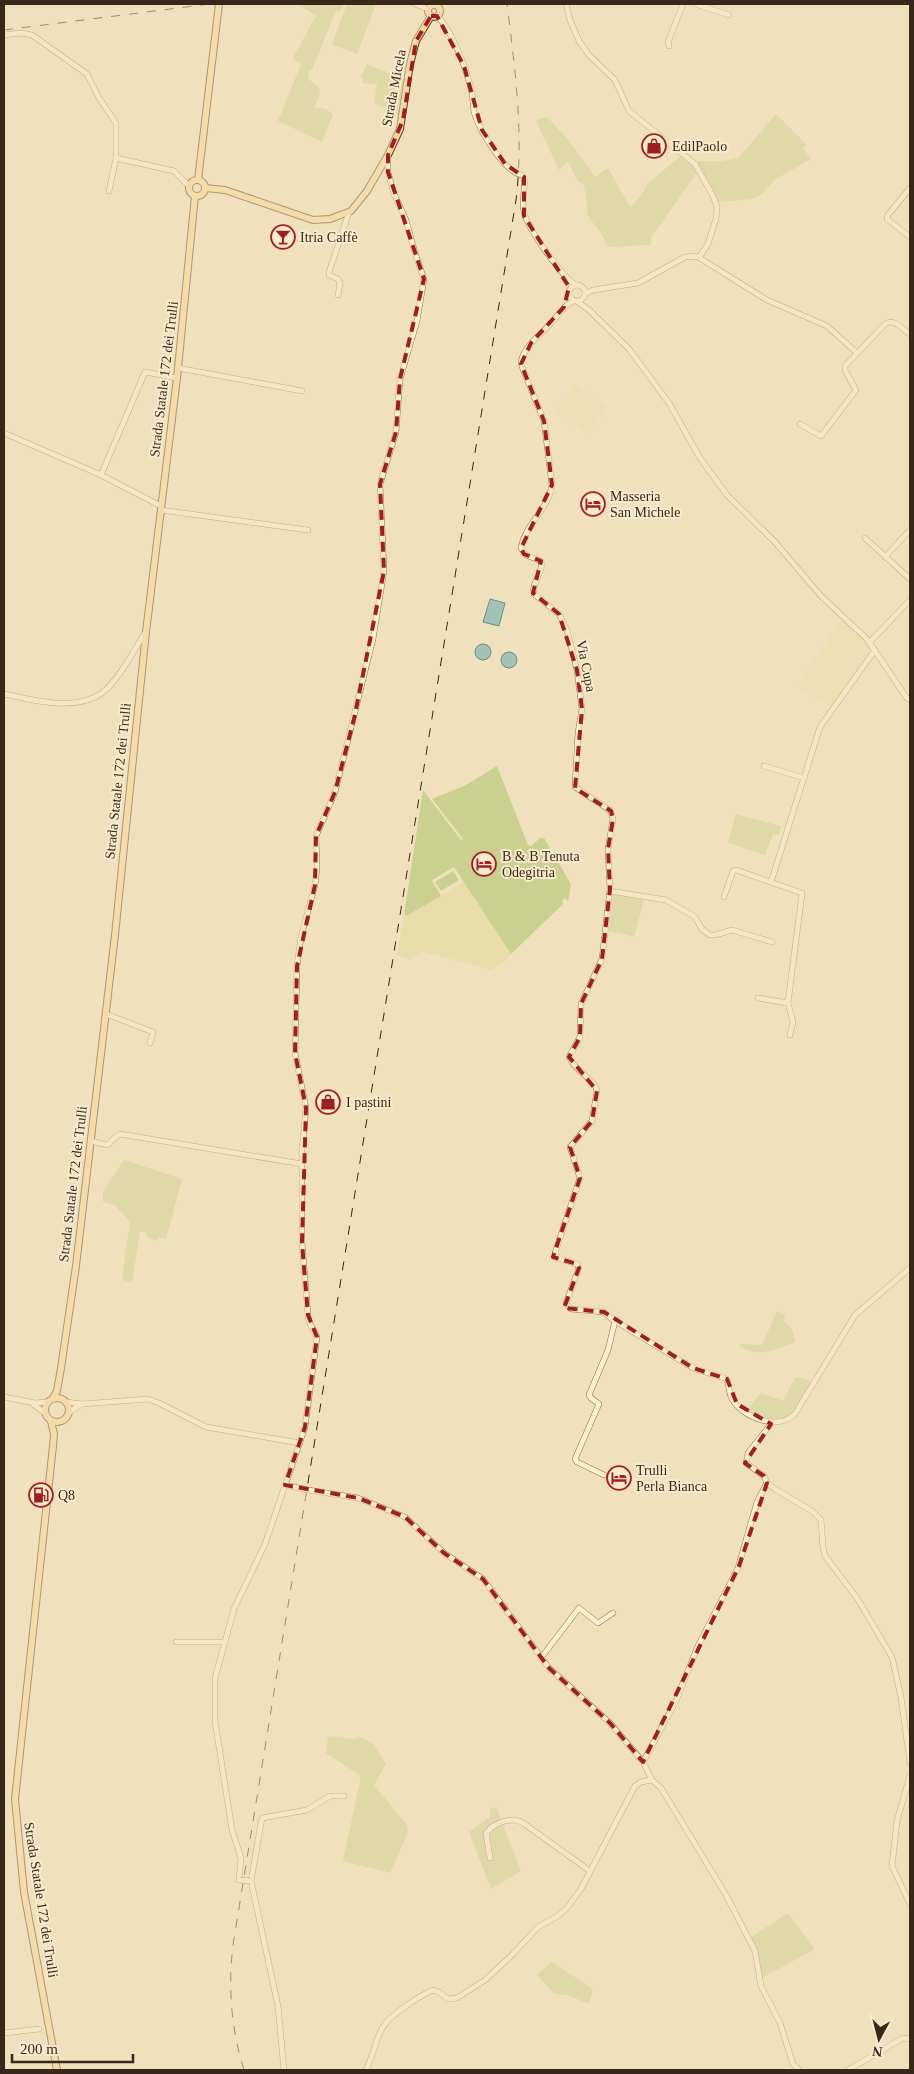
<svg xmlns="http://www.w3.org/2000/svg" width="914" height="2074" font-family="'Times New Roman',serif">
<rect width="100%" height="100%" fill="#f1e0bc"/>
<!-- farmland -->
<g fill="#e8dca9">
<path d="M576,384L608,409L586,434L556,411Z"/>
<path d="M844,617L869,647V653L867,659L831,707L797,685Z"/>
<path d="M464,882L511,954L506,961L491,970L421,951L411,960L397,955L404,915H408Z"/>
</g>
<!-- green -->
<g fill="#cad08f">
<path d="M298,4H343L340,12L336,11L312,70L310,69C303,84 319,81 320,92C320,97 316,103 314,107L326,109L333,114L322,142L278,121L301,64L293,58L316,16Z"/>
<path d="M347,4H376L357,54L332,44Z"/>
<path d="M367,64L405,80L401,116L374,103L377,84L362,83L364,79L361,77Z"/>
<path d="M776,114L807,145L803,148L811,159L776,179L762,194L753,199L719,202L697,165L699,161H722L738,158Z"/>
<path d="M547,117L570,142L595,177L608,168L630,207L643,193L648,183L681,156L698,171L651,238V245L608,247L602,235L586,213L588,211L584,185L578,182L568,162L559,170L536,121L538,119Z"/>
<path d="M497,766L528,845L531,846L540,838H544L571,884L568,901L565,898L562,900L563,904L511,954L454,867L432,880L441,896L408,915H404L423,790L461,840L463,839L432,799L464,786Z"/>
<path d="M736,814L781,826L779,835L773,834L765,855L728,843Z"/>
<path d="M453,871L459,880L441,891L435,882Z"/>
<path d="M613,894L644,900L634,937L609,931Z"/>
<path d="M124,1160L182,1179L166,1239L159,1238L156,1241L147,1237L145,1232H140L132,1282L122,1280L130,1221L114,1205L103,1202V1192Z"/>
<path d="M777,1311L785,1315L784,1322L792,1329L795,1342C776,1350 760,1358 740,1347V1344L762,1345Z"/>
<path d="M795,1378H804L812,1382L789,1419L768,1420L748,1409L761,1393L783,1401Z"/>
<path d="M328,1736L353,1739L360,1737L373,1744L386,1764L374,1785L407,1825L408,1832L390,1873L343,1861L361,1776L326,1753Z"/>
<path d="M496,1807L521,1871L491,1889L469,1832L490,1817V1809Z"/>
<path d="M788,1913L815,1949L762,1978L750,1938Z"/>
<path d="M552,1962L593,1989L589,2004L568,1995L555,1994L537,1975Z"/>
</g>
<!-- water -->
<g fill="#a0c2b7" stroke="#679085">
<path d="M490,599L505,603L499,626L483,622Z"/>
<circle cx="483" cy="652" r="8"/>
<circle cx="509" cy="660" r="8"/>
</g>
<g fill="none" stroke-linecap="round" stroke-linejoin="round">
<!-- minor casing -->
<g stroke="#8a7054" stroke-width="6">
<g id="minor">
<path d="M415,4L428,9"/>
<path d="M566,4L570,20L579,41L589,55L615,80L629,111L695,164L713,196L717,207L716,219L708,244L700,256L685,257L638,283L593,290L585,294"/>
<path d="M695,4L729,15"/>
<path d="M437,16C453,31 467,71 472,93C473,99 473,106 474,112C479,130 504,172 522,175L524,177C526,188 521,200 524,212C527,228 562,277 576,285"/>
<path d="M4,35L20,33L32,35L87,74L99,98L116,123V158L174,171L189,186"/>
<path d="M669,46L668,42L683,4"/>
<path d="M910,188L888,215L887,219L910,237"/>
<path d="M109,191L116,158"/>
<path d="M698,257L767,300L827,326L857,353"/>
<circle cx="577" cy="293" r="8"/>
<path d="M338,295L340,283L338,279L329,275V272L349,212"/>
<path d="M574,301C563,305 559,315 551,323C541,335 522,347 521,364L544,421L552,485C549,509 525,524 521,548L526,555L541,561C544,573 531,582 534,594L559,614L567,630L577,670L582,709L578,733L575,787L611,811L613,819L608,849L610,889L602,959L581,1004L580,1037L569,1057L574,1065L595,1085L597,1091L592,1121L570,1147L580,1178L555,1253L558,1258L577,1264L579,1268L566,1303L571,1309L604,1312L612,1319L693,1368L727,1379C729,1385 729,1394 732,1399C743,1418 778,1431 795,1414L855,1315L910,1268"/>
<path d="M578,302L589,310L629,349L669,403L700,458L727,495L775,542L821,596L867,639L906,697L910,700"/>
<path d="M178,368L302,391"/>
<path d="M800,424L821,436L856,390L845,370V366L885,324C895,318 902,329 910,334"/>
<path d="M4,433L101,475L161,506"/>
<path d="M101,475L145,372L177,378"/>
<path d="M161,510L308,530"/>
<path d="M865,538L910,579"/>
<path d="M885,557L910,530"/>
<path d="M869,643L910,600"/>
<path d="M4,694C33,700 75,712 102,693C119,680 134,650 145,633"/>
<path d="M764,766L804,778"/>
<path d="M771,882L820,727L875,650"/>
<path d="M610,891L666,900L695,917L702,929L710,935H715L732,930L772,942"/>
<path d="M724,897L733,871L736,870L802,893L788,1003L793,1022L790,1035"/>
<path d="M758,998L788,1003"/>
<path d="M106,1014L153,1032L150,1043"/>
<path d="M91,1141C117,1148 103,1144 120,1134L302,1164"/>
<path d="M4,1397L35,1403L47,1402"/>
<path d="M66,1402L83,1404L148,1399L159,1403L206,1427L300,1443"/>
<path d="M34,1405L45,1413"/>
<path d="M69,1412L82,1404"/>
<path d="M771,1424L748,1453L746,1463L764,1476L767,1483L775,1489L812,1511L821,1520L823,1547L825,1556L857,1598L892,1657L901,1697L910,1763"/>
<path d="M604,1475L577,1462L575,1459L599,1404L591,1398L589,1395L608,1350L615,1321"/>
<path d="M285,1485L308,1490L358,1498L405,1517L444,1553L483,1579L549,1668L610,1723L643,1762L652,1780L661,1788L726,1895L755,1951L761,1986L780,2023L793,2064L799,2070"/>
<path d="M176,1642H225"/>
<path d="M541,1658L579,1608L598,1623L613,1613"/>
<path d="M643,1762L675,1703L698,1646L738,1568L757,1502L767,1483"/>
<path d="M910,1775L897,1821L892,1866L910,1904"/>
<path d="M490,1858L486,1833C494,1823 511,1816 523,1823L590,1871"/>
<path d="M239,1880L241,1858L232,1830L215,1721V1678L234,1609L265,1544L305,1427L317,1337L309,1322L308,1315L302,1243V1150L306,1108L295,1053L297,966L301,937L315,885L317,868L316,836L335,792L373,639L384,571L380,484L396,432L400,379L417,321L424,279L415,253L406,220L394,194L388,172V156"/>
<path d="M4,2033L39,2029"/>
<path d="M284,2070L278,2006L251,1881L262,1818L307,1810L330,1796H344"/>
<path d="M366,2070C373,2057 375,2040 383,2027C390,2015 421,1995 433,1990L439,1992L448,1999L457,1998L485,1980L512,1955L538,1927L556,1917L566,1909L581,1889L635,1786L641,1782L652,1780"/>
<path d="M848,2070L903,2038L910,2039"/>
</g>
</g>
<!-- major casing -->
<g stroke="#573e29" stroke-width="8">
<g id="major">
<circle cx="434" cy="11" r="6"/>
<circle cx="197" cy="188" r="8"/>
<path d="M198,180L219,4"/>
<path d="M205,188L225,190L313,220L330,219L351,211L367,191L388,155L400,129L410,64L416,41L431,16"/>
<circle cx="57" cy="1410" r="12"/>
<path d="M53,1398L57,1391L61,1368L76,1266L115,935L146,632L177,378L195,196"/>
<path d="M51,1421L54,1434L53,1446L15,1799L24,1892L57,2070"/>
</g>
</g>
<!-- minor -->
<use href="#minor" stroke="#fceecf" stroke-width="5"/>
<!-- major -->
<use href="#major" stroke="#f9d68f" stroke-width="6"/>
<!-- rail -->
<g stroke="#38281a" stroke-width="1" stroke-dasharray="9 9" stroke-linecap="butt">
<path d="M4,30L210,4"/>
<path d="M244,2070C231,2029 228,1987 233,1945L516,200C524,134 515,69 507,4"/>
</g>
<!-- minor-bridge casing -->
<g stroke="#8a7054" stroke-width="6" stroke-linecap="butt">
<path id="minor-bridge" d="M239,1880L251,1881"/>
</g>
<!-- minor-bridge -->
<use href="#minor-bridge" stroke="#fceecf" stroke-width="5"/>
</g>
<!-- marked area -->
<path d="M0 0H914V2074H0ZM431,16H437L464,66L482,130L505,164L524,177V216L569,287L564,307L531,343L521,364L544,421L552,485L521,548L524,554L541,561L533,593L559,614L577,670L582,709L575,788L611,811L613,819L608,849L610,889L602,959L581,1004L580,1037L569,1057L597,1091L592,1121L570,1147L580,1178L553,1257L577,1264L579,1268L564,1308L604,1312L693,1368L727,1379L737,1404L771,1424L745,1463L764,1476L767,1483L739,1566L643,1762L610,1723L549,1668L483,1579L444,1553L405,1517L358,1498L285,1485L305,1427L317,1337L308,1315L302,1243L306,1108L295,1053L297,966L315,885L316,836L335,792L354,719L384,571L380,484L396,432L400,379L424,279L388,172V155L403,120L416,41Z" fill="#f1e0bc" fill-opacity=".55" fill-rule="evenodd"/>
<path fill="none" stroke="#9e1f22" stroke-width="4" stroke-dasharray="10 6" stroke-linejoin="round" d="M431,16H437L464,66L482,130L505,164L524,177V216L569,287L564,307L531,343L521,364L544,421L552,485L521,548L524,554L541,561L533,593L559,614L577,670L582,709L575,788L611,811L613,819L608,849L610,889L602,959L581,1004L580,1037L569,1057L597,1091L592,1121L570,1147L580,1178L553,1257L577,1264L579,1268L564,1308L604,1312L693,1368L727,1379L737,1404L771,1424L745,1463L764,1476L767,1483L739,1566L643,1762L610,1723L549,1668L483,1579L444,1553L405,1517L358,1498L285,1485L305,1427L317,1337L308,1315L302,1243L306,1108L295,1053L297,966L315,885L316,836L335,792L354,719L384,571L380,484L396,432L400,379L424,279L388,172V155L403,120L416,41Z"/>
<!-- icons -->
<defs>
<g id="shop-ring" transform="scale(1.25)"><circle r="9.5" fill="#f8ebcc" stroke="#9e1f22" stroke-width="1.5"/><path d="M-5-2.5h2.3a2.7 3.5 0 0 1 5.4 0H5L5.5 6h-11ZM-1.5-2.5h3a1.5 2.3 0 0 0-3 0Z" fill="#9e1f22"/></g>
<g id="bar-ring" transform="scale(1.25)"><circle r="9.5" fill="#f8ebcc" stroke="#9e1f22" stroke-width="1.5"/><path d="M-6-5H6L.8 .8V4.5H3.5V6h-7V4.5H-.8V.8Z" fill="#9e1f22"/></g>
<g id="hotel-ring" transform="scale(1.25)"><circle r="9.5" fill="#f8ebcc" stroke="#9e1f22" stroke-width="1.5"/><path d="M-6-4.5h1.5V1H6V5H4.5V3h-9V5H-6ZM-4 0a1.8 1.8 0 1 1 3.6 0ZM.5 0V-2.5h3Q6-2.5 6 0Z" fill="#9e1f22"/></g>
<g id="fuel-ring" transform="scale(1.25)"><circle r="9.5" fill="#f8ebcc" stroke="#9e1f22" stroke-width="1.5"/><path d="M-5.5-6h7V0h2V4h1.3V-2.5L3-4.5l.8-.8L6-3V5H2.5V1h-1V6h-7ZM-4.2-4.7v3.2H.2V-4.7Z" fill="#9e1f22"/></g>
</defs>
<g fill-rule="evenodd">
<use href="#shop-ring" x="654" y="146"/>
<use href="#bar-ring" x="283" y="237"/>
<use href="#hotel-ring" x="593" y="504"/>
<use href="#hotel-ring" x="484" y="864"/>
<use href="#shop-ring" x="328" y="1102"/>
<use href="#hotel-ring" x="619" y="1478"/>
<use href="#fuel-ring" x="41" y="1495"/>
</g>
<g text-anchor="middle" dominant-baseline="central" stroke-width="4" stroke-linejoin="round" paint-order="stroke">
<!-- street labels -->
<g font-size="14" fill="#38281a" stroke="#f8ebcc">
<text transform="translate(394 88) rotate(-79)">Strada Micela</text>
<text transform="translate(164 379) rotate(-83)">Strada Statale 172 dei Trulli</text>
<text transform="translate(586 666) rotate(79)">Via Cupa</text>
<text transform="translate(118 781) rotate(-84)">Strada Statale 172 dei Trulli</text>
<text transform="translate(73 1184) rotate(-83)">Strada Statale 172 dei Trulli</text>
<text transform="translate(41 1900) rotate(81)">Strada Statale 172 dei Trulli</text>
</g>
<!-- poi labels -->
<g font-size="14" fill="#38281a" stroke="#f8ebcc" text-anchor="start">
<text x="672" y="146">EdilPaolo</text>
<text x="300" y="237">Itria Caffè</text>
<text x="610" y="496">Masseria<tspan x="610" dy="16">San Michele</tspan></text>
<text x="502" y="856">B &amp; B Tenuta<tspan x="502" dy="16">Odegitria</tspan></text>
<text x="346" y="1102">I pastini</text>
<text x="636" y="1470">Trulli<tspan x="636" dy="16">Perla Bianca</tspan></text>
<text x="58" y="1495">Q8</text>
</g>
</g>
<!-- border -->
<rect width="914" height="2074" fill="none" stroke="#38281a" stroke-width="10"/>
<!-- north arrow -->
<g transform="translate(879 2039) rotate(187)" stroke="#f8ebcc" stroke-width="4" paint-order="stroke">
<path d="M0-4L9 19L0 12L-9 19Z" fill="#38281a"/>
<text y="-8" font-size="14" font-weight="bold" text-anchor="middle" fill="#38281a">N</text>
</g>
<!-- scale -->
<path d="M12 2054v8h121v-8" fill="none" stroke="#38281a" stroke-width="2.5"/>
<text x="20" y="2054" font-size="15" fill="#38281a" stroke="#f8ebcc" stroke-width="4" paint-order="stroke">200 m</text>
</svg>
